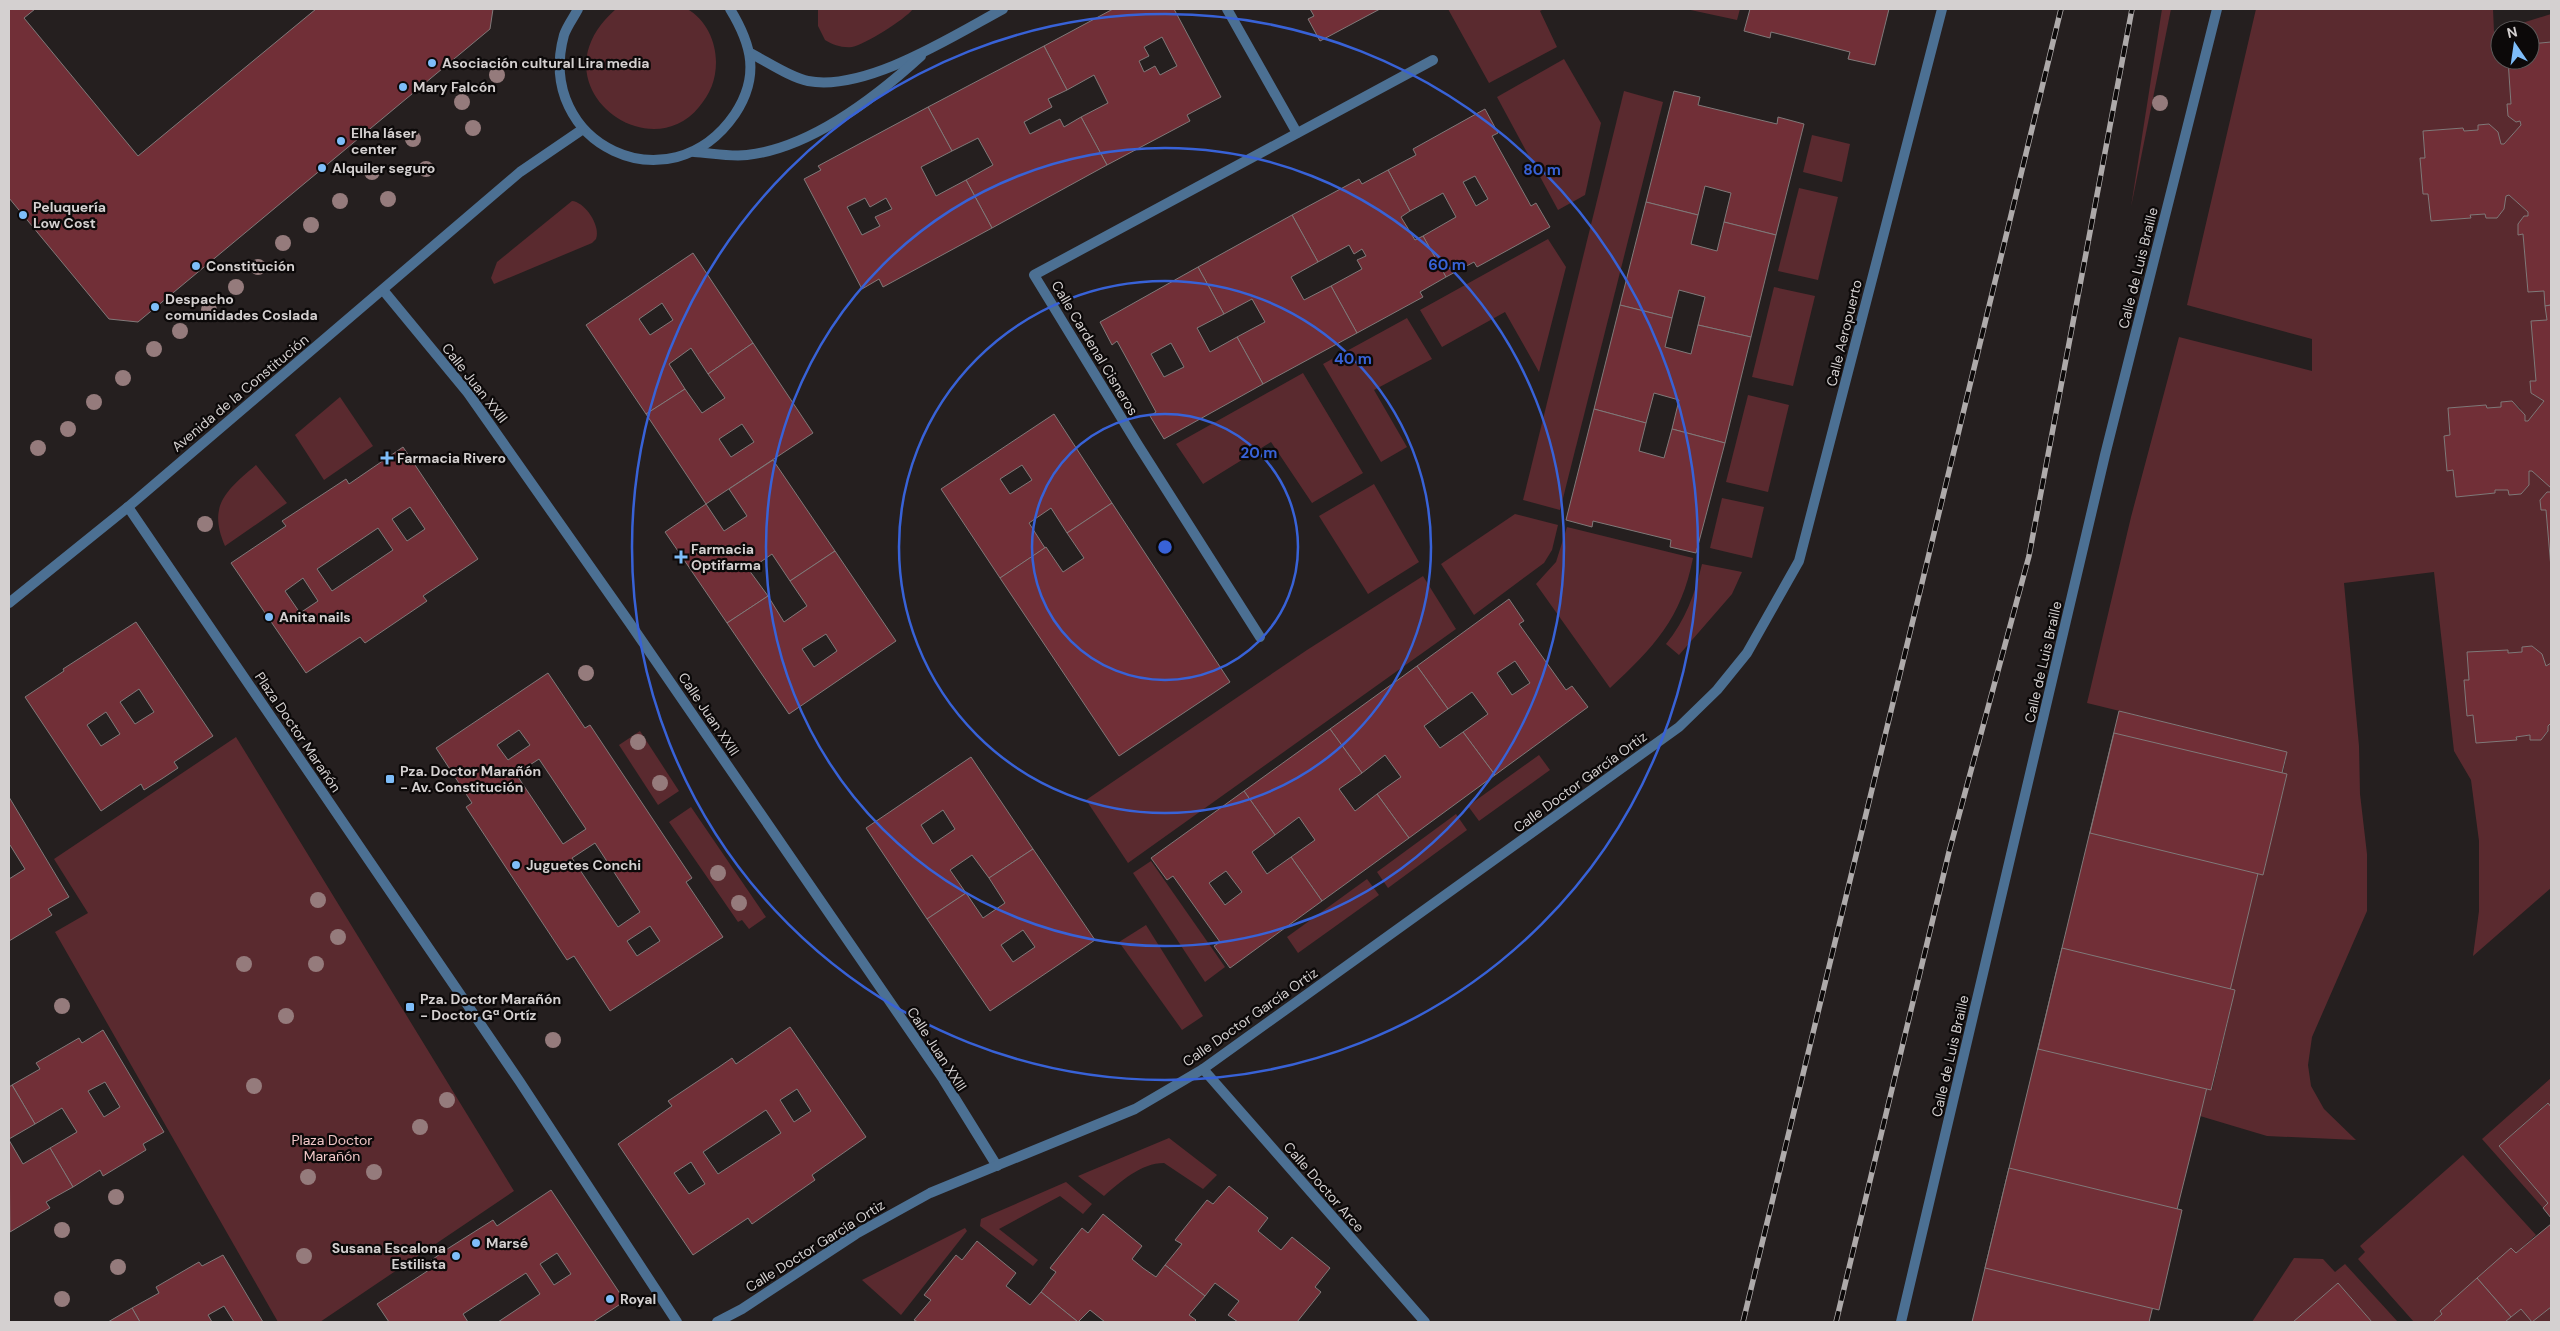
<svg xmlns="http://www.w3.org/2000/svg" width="2560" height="1331" font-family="'DM Sans',sans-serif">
<rect width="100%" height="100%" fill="#251f1f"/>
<!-- green -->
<g fill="#5a2a2f">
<path d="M616,9H687C706,19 716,42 716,62C716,80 710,94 699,107C647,171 532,82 616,9Z"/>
<path d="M818,9H913C904,20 866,44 852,47C842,48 833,45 825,40L818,26Z"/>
<path d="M1448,9H1544L1540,11L1557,47L1489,83Z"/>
<path d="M1686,9H1740L1737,20Z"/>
<path d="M2162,9H2171L2131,207Z"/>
<path d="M2256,9H2493L2494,32L2500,30V60H2508L2511,104L2508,116L2516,122L2520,121L2521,125L2504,144H2501L2497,132L2489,124L2478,125V130L2464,131L2463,128L2423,131L2425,158L2420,159L2423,194H2428L2431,221L2471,218L2470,215L2485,214L2486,218H2497L2504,209L2506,196L2509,195L2528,212V216H2524L2518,224V234H2523L2528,292L2544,291L2547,320L2531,322L2536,381H2530L2531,393L2544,401L2528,421H2525L2520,408L2512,401L2501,402V407L2487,408L2486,405L2448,408L2450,435L2444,436L2447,471L2453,470L2456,497L2495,493V490H2508L2509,495L2521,494L2529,485V471H2532L2551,487V492H2547L2540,500L2541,510H2546L2551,568V663L2546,666L2542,654L2532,646L2522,652L2508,653L2507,650L2467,652L2469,680H2464L2467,716L2473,715L2517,739L2516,737L2530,735V740H2541L2548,732V726L2551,723V717V888L2473,956L2479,911V841L2471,780L2454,751L2434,572L2344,583L2359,746L2360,794L2367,854V911L2312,1037L2308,1065L2311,1086L2324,1109L2356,1140L2267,1136L2200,1116L2206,1089L2212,1090L2235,990L2230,988L2258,874L2263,875L2287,775L2283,773L2287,752L2087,703L2131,517L2179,337L2312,371V339L2187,305Z"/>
<path d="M2551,14V42L2530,44V30H2500Z"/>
<path d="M1564,59L1601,123L1585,195L1558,210L1497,97Z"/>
<path d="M1624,91L1663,102L1560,510L1523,500Z"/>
<path d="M1812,135L1850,144L1842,182L1803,172Z"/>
<path d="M1799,188L1838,197L1818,280L1778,271Z"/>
<path d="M572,201C585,202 601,226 596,239L592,243L494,284L491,278L497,262Z"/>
<path d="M1548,239L1566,267L1539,372L1505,312L1442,347L1420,310Z"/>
<path d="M1774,287L1815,296L1793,386L1752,377Z"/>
<path d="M1407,318L1432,359L1374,390L1407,447L1381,462L1323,364Z"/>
<path d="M1303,373L1363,473L1312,503L1271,442L1203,484L1176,444Z"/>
<path d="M1748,395L1789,405L1768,492L1726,482Z"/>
<path d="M340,397L373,446L324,480L295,435Z"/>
<path d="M256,465L287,503L225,546C207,505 227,490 256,465Z"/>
<path d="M1374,484L1419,562L1368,594L1319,516Z"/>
<path d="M1722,498L1764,507L1752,558L1710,548Z"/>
<path d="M1515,514L1558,525L1552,550L1544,563L1474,615L1441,564Z"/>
<path d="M1567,527L1693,558C1681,619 1654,647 1610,688L1536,584L1556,562Z"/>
<path d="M1702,564L1742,572L1732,594L1679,655L1666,644C1685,621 1695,594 1702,564Z"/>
<path d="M1423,576L1456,629L1128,863L1086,800L1307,650Z"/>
<path d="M640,731L679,791L658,805L619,745Z"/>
<path d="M236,737L514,1191L320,1322H278L55,932L88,913L54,859Z"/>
<path d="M1539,755L1550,770L1479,821L1468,806Z"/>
<path d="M691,807L766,917L749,929L742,920L738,922L669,822Z"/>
<path d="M1456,814L1467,830L1388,888L1377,872Z"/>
<path d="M1151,861L1225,967L1205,982L1133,873Z"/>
<path d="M1367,879L1379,895L1298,953L1287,937Z"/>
<path d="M1146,925L1203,1016L1182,1030L1119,942Z"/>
<path d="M2551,1078V1107L2547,1103L2499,1146L2548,1203L2543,1208L2482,1139Z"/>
<path d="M1169,1138L1217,1175L1203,1189L1164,1163C1141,1163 1120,1182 1104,1196L1078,1176Z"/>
<path d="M2463,1155L2536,1235L2516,1253L2511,1249L2440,1311L2442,1314L2433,1322H2414L2358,1259L2365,1252L2360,1246Z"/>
<path d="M1066,1182L1092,1204L1083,1214L1060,1196L999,1229L1038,1260L1033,1266L980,1226L981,1219Z"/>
<path d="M965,1228L967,1231L901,1315L862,1280Z"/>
<path d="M2294,1258L2323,1259L2335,1272L2345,1264L2398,1322H2372L2338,1283L2293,1322H2252Z"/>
<path d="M2551,1307V1322H2532Z"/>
<path d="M2521,1309L2532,1322H2505Z"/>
</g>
<!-- building -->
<g fill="#712f37" stroke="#807979" fill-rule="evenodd">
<path d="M9,9H35L24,18L138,156L316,9H493L490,29L138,322L109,319L9,198Z"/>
<path d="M1113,9H1174L1221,97L1187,115L1190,121L1107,165L1081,117L1108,103L1094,75L1067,90L1044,46ZM1162,37L1177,66L1160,75L1155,66L1144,72L1139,61L1149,56L1144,47Z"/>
<path d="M1310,9H1380L1320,41L1308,19L1314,16Z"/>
<path d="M1750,9H1889L1875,65L1848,59L1850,52L1771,32L1770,38L1744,31Z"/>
<path d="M2551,42V305L2545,306L2544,291L2528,292L2523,234L2518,235V224L2524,216H2528V212L2509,195L2506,196L2504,209L2497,218H2486L2485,214L2470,215L2471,218L2431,221L2428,194H2423L2420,158H2425L2423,131L2463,128L2464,131L2478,130V125L2489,124L2498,132L2501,144H2504L2521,125L2520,121L2516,122L2508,116L2507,104H2511L2508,60H2530V44Z"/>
<path d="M1044,46L1067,90L1048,99L1052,107L1024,122L1030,134L1060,119L1064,127L1081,117L1107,165L992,228L966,180L993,165L978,138L952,151L928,107Z"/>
<path d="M1674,91L1700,97L1698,105L1777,124L1778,117L1804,124L1776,235L1724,222L1731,193L1705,186L1698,215L1646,202Z"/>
<path d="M928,107L952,151L921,167L936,196L966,180L992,228L883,287L879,279L862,289L804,179L821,170L818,166ZM865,198L870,207L886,198L892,209L875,217L880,226L862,235L847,207Z"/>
<path d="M1485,109L1498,133L1492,136L1531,206L1536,203L1550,227L1477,267L1474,262L1446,277L1423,236L1456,217L1443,193L1410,211L1388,170L1416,155L1413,149ZM1475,176L1488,199L1476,206L1463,182Z"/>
<path d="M1388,170L1410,211L1401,217L1415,240L1423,236L1446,277L1420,292L1423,297L1357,333L1331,286L1362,269L1357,260L1366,256L1362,249L1354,254L1349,245L1318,262L1292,215L1359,179L1362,184Z"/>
<path d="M1646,202L1698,215L1691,244L1717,251L1724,222L1776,235L1751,337L1698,325L1705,297L1679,290L1672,318L1620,305Z"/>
<path d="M1292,215L1318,262L1291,277L1304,300L1331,286L1357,333L1263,384L1237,337L1265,322L1252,299L1224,314L1198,267Z"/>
<path d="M693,253L753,343L708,374L691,348L669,364L685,389L646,414L586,325ZM662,303L673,320L650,335L639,319Z"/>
<path d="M1198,267L1224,314L1197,328L1210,352L1237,337L1263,384L1164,439L1150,416L1156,412L1117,341L1112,345L1100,322ZM1171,343L1184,367L1164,377L1151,354Z"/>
<path d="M1620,305L1672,318L1665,347L1691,354L1698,325L1751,337L1725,443L1672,429L1679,400L1654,393L1646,423L1594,409Z"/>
<path d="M2551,305V488L2532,471H2529V485L2521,494L2509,495L2508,490H2495V493L2456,497L2453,470L2447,471L2444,436L2450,435L2448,408L2486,405L2487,408L2501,407V402L2512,401L2525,415V421H2528L2544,401L2531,393L2530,381H2536L2531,321L2547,320L2545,306Z"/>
<path d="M753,343L813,433L706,504L646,414L685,389L702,413L725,398L708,374ZM742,424L754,442L731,457L719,439Z"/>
<path d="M1594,409L1646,423L1639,451L1664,458L1672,429L1725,443L1696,553L1670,547L1671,540L1593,521L1592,527L1566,520Z"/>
<path d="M1054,414L1112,503L1067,533L1051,508L1029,523L1045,548L1000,578L941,489ZM1022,465L1032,480L1010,494L1000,479Z"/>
<path d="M403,447L478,559L423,596L427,601L365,643L360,637L306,673L231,563L286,526L282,521L346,479L349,484ZM410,507L425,529L407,541L392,519ZM378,528L393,550L332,591L317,569ZM303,578L318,601L300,613L285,591Z"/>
<path d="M773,460L835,551L790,581L772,554L749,570L768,596L727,623L665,532L706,504L724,531L747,516L729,489Z"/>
<path d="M2547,492H2551V568L2546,510H2541L2540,500Z"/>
<path d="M1112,503L1230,682L1119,756L1000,578L1046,547L1063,572L1084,558L1067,533Z"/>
<path d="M835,551L896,641L789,714L727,623L768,596L784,622L807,606L790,581ZM826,634L837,651L814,667L802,649Z"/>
<path d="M1509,599L1524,621L1519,624L1566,690L1572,686L1588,707L1495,775L1463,732L1488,714L1472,692L1448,709L1417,666ZM1515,661L1530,683L1512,695L1497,673Z"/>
<path d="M136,622L213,736L174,762L178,768L163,778L144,790L141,784L101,811L25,697L64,671L63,669ZM139,689L154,712L135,724L120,702ZM106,712L120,734L101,746L87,725Z"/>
<path d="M2532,646L2542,654L2546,666L2551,663V723L2548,726V731L2541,740H2530V735L2516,737L2517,740L2476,743L2473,715L2467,716L2464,680H2469L2467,652L2508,650V653L2522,652V647Z"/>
<path d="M1417,666L1448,709L1424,726L1440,748L1463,732L1495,775L1409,838L1377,794L1401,777L1385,755L1362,773L1330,729Z"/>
<path d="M548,673L585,728L590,725L692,878L686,882L723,937L610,1011L574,956L567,960L466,807L472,803L436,748ZM519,730L530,745L508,760L497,745ZM539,759L586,829L563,844L516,774ZM595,843L640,912L618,927L572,858ZM650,926L660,941L637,956L627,941Z"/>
<path d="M2119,711L2287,752L2197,1129L2149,1322H1972Z"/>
<path d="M1330,729L1362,773L1339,789L1355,811L1377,794L1409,838L1322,901L1291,857L1315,840L1299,817L1275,835L1244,791Z"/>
<path d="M2114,733L2287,774L2263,875L2090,833Z"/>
<path d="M971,757L1033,849L989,878L972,855L950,870L966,893L927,919L866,828ZM943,810L955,829L933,844L921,825Z"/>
<path d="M1244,791L1275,835L1252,852L1267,874L1291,857L1322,901L1230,968L1214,946L1220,942L1173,876L1167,880L1151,858ZM1226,871L1242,892L1225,905L1209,883Z"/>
<path d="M9,797L69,897L48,909L52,915L9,941V879L25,869L10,845L9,846Z"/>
<path d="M1033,849L1095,940L990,1011L927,919L966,893L983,918L1005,903L989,878ZM1023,930L1035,947L1013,962L1001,945Z"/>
<path d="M2062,948L2235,990L2211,1090L2038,1049Z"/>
<path d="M790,1027L866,1137L812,1175L815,1180L752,1224L748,1218L693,1255L618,1144L672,1106L668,1101L719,1067L732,1058L736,1064ZM797,1089L811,1111L794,1122L780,1100ZM766,1110L781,1133L718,1174L703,1152ZM691,1162L705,1184L689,1194L674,1173Z"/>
<path d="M103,1030L164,1132L143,1144L146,1150L103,1176L100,1170L73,1187L50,1148L77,1132L62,1108L35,1124L12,1085L40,1069L36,1063L79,1038L82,1043ZM105,1082L120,1107L104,1117L88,1091Z"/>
<path d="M12,1085L35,1124L9,1139V1087Z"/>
<path d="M2548,1103L2551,1107V1218L2543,1208L2548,1203L2499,1146Z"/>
<path d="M9,1140L23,1164L50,1148L73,1187L46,1202L50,1208L10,1232Z"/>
<path d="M2009,1168L2182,1210L2159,1310L1985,1268Z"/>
<path d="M1229,1186L1268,1218L1258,1231L1281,1250L1292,1237L1330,1268L1315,1287L1321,1292L1297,1322H1238L1228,1315L1239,1301L1215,1283L1205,1296L1165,1265L1182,1244L1175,1240L1207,1200L1213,1204Z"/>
<path d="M551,1190L625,1301L593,1322H498L540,1294L526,1273L463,1314L468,1322H389L377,1304L432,1268L429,1262L444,1251L493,1220L497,1226ZM557,1253L571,1274L554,1285L540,1264Z"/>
<path d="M1103,1214L1142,1246L1132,1259L1143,1268L1156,1277L1165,1265L1205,1296L1189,1315L1196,1320L1194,1322H1105L1090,1310L1078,1322L1041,1292L1056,1272L1050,1268L1082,1228L1088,1233Z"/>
<path d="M2551,1224V1307L2532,1322L2521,1309L2511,1317L2477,1278L2511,1248L2516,1253Z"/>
<path d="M977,1241L1016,1273L1006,1286L1019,1296L1030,1305L1041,1292L1078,1322H918L914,1320L931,1300L924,1295L956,1255L962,1260Z"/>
<path d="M223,1255L263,1322H234L224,1306L208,1315L212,1322H140L132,1308L159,1293L156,1287L199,1262L202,1266Z"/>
<path d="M2477,1278L2511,1317L2505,1322H2433L2442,1314L2440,1311Z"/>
<path d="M2338,1283L2372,1322H2293Z"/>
<path d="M132,1308L140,1322H108Z"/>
</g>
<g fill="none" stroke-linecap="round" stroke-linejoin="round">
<!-- minor -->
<g stroke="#4c7093" stroke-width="10">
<path d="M578,9C574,17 567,26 564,35C534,144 670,209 735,114C760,76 752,45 730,9"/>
<path d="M1227,9L1297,133"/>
<path d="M750,53C766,61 791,78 808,81C866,92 953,36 1003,9"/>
<path d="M694,152C711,153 730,157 747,155C811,148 875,98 921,56"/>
<path d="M383,290L468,393L629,622L943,1079L997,1166"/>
<path d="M128,507L520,1082L677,1322"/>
<path d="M9,603L128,507L520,172L583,129"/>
<path d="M1260,637L1138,445L1034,275L1433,60"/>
<path d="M1203,1069L1425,1322"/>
<path d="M717,1322L742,1309L856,1234L930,1193L1135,1109L1203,1069L1679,727L1717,690L1747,653L1799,561L1942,9"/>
<path d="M1901,1322L2105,455L2217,9"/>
</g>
<!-- rail casing -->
<g stroke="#aeaaaa" stroke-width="5.5">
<g id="rail">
<path d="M1743,1322L2061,9"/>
<path d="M1836,1322L1949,852L2029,556L2132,9"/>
</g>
</g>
<!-- rail -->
<use href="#rail" stroke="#0c0909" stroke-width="4" stroke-dasharray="11" stroke-linecap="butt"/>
</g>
<!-- trees -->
<g fill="#957b7c">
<circle cx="497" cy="75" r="8"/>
<circle cx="462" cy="102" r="8"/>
<circle cx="2160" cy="103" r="8"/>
<circle cx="473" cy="128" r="8"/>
<circle cx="413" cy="139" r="8"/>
<circle cx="426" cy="169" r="8"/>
<circle cx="372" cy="172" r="8"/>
<circle cx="388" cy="199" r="8"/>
<circle cx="340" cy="201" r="8"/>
<circle cx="311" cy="225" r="8"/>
<circle cx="283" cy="243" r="8"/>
<circle cx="258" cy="267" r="8"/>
<circle cx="236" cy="287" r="8"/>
<circle cx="209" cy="310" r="8"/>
<circle cx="180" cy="331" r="8"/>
<circle cx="154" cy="349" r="8"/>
<circle cx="123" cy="378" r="8"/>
<circle cx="94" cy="402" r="8"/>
<circle cx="68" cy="429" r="8"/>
<circle cx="38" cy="448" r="8"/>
<circle cx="205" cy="524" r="8"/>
<circle cx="586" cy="673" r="8"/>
<circle cx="638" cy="742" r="8"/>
<circle cx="660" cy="783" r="8"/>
<circle cx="718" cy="873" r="8"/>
<circle cx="318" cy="900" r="8"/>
<circle cx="739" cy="903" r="8"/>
<circle cx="338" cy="937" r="8"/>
<circle cx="244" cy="964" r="8"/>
<circle cx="316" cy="964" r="8"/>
<circle cx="62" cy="1006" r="8"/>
<circle cx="286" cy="1016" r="8"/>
<circle cx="553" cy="1040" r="8"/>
<circle cx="254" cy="1086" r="8"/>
<circle cx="447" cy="1100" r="8"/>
<circle cx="420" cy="1127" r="8"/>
<circle cx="374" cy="1172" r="8"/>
<circle cx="308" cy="1177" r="8"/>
<circle cx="116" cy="1197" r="8"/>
<circle cx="62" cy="1230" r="8"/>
<circle cx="304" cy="1256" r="8"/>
<circle cx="118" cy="1267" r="8"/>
<circle cx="62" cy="1299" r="8"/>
</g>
<!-- distance rings -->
<g fill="none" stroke="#3862d7" stroke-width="2.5">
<circle cx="1165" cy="547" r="133"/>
<circle cx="1165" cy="547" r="266"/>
<circle cx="1165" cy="547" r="399"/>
<circle cx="1165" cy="547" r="533"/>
</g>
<!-- markers -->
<g fill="#7ebdf9" stroke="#0c0909" stroke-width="2">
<circle cx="432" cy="63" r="5"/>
<circle cx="403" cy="87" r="5"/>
<circle cx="341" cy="141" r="5"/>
<circle cx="322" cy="168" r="5"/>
<circle cx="23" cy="215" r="5"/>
<circle cx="196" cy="266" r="5"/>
<circle cx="155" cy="307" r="5"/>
<path d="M384.5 450.5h5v5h5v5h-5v5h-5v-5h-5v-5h5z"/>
<path d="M678.5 549.5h5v5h5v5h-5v5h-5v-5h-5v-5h5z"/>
<circle cx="269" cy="617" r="5"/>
<rect x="385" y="774" width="10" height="10" rx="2.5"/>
<circle cx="516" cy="865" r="5"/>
<rect x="405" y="1002" width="10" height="10" rx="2.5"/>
<circle cx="476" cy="1243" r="5"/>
<circle cx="456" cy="1256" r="5"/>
<circle cx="610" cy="1299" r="5"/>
</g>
<g text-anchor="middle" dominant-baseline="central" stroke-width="4.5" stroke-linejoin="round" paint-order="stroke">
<!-- poi labels -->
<g font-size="14" font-weight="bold" fill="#d4d0d0" stroke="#0c0909" text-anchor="start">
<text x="442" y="63">Asociación cultural Lira media</text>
<text x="413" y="87">Mary Falcón</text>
<text x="351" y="133">Elha láser<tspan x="351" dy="16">center</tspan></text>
<text x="332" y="168">Alquiler seguro</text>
<text x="33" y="207">Peluquería<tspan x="33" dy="16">Low Cost</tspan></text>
<text x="206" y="266">Constitución</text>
<text x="165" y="299">Despacho<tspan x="165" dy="16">comunidades Coslada</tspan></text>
<text x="397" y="458">Farmacia Rivero</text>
<text x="691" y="549">Farmacia<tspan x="691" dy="16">Optifarma</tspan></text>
<text x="279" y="617">Anita nails</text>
<text x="400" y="771">Pza. Doctor Marañón<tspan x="400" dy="16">- Av. Constitución</tspan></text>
<text x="526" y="865">Juguetes Conchi</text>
<text x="420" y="999">Pza. Doctor Marañón<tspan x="420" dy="16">- Doctor Gª Ortíz</tspan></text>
<text x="486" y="1243">Marsé</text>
<text x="446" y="1248" text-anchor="end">Susana Escalona<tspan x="446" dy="16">Estilista</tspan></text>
<text x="620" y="1299">Royal</text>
</g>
<!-- street labels -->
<g font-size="14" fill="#d4d0d0" stroke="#0c0909">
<text transform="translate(2138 268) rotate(-76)">Calle de Luis Braille</text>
<text transform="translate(1844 333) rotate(-76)">Calle Aeropuerto</text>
<text transform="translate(1095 348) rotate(59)">Calle Cardenal Cisneros</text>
<text transform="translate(475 383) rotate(52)">Calle Juan XXIII</text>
<text transform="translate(240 393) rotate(-40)">Avenida de la Constitución</text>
<text transform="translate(2043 662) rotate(-77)">Calle de Luis Braille</text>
<text transform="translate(709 714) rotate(56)">Calle Juan XXIII</text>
<text transform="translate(298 732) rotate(56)">Plaza Doctor Marañón</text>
<text transform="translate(1580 782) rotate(-36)">Calle Doctor García Ortiz</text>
<text transform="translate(1250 1017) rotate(-35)">Calle Doctor García Ortiz</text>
<text transform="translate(937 1049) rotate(57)">Calle Juan XXIII</text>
<text transform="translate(1950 1056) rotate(-77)">Calle de Luis Braille</text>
<text transform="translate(1324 1187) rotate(49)">Calle Doctor Arce</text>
<text transform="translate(815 1246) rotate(-32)">Calle Doctor García Ortiz</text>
</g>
<!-- park labels -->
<g font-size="14" fill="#f1c7c8" stroke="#0c0909">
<text x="332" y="1140">Plaza Doctor<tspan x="332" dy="16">Marañón</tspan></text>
</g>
</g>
<circle cx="1165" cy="547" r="8" fill="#3862d7" stroke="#0c0909" stroke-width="2.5"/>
<g font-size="15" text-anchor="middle" font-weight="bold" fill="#3862d7" stroke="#0c0909" stroke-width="4.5" stroke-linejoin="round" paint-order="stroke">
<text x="1542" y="175">80 m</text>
<text x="1447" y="270">60 m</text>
<text x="1353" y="364">40 m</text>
<text x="1259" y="458">20 m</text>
</g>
<!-- border -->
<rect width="2560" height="1331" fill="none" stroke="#d4d0d0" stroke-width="20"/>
<!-- north arrow -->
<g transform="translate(2515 45) rotate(347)"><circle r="24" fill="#0c0909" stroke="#5c5959"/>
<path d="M0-4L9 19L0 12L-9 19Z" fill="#7ebdf9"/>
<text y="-8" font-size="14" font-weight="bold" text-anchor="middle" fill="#d4d0d0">N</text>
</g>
</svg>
